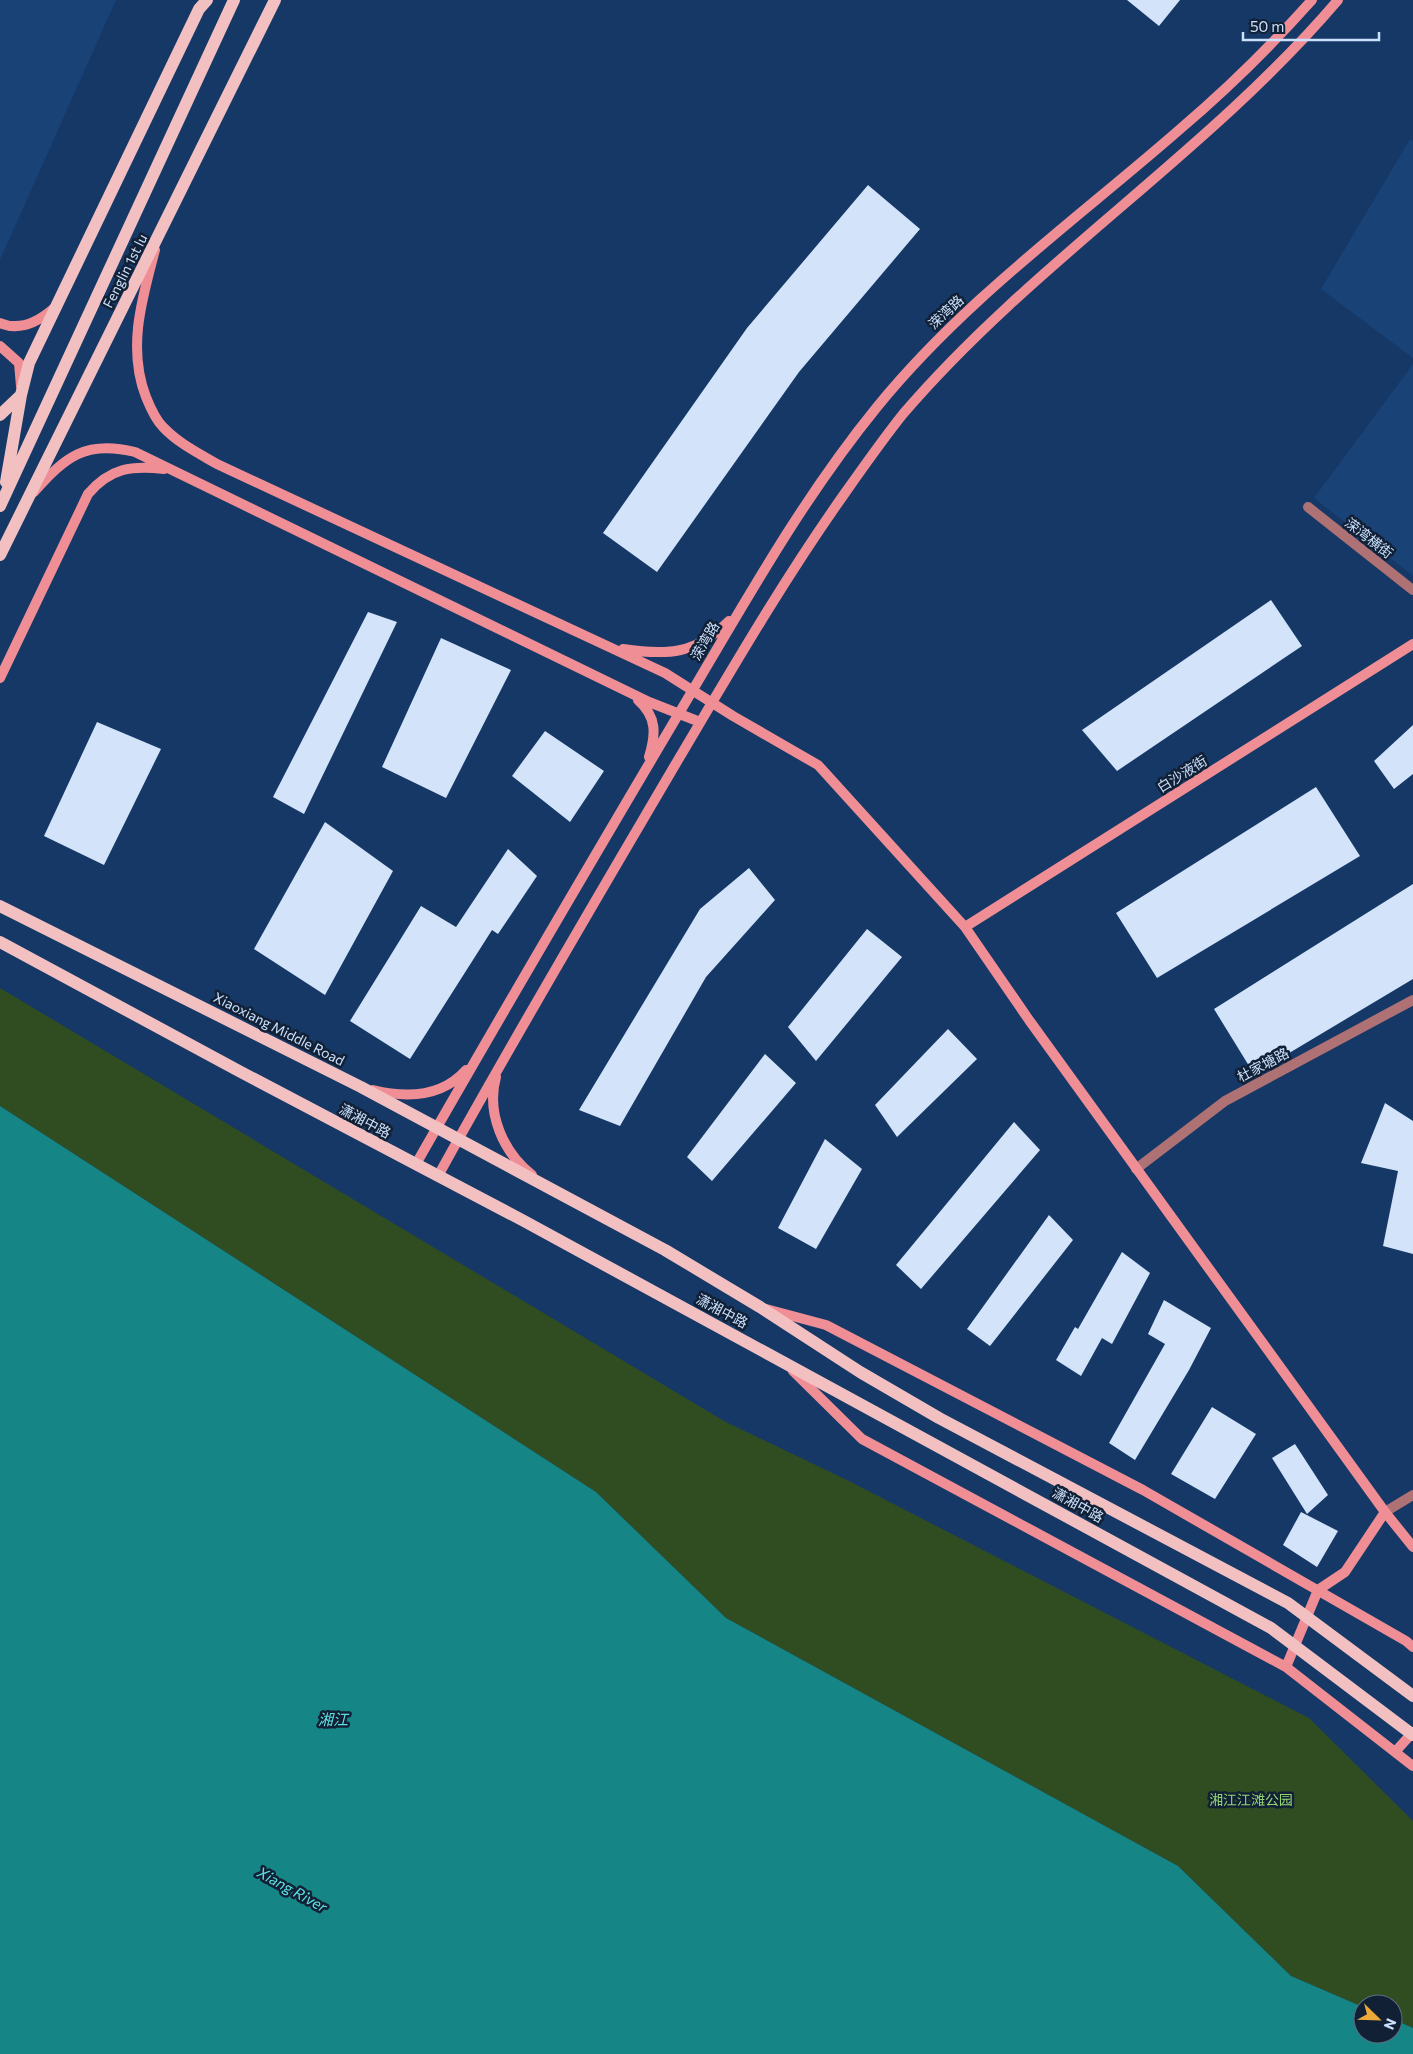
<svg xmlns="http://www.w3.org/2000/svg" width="1413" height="2054" viewBox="0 0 1413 2054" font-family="Commissioner,'Noto Sans SC',sans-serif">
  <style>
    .built { fill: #194277 }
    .green { fill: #304d22 }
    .water { fill: #168586 }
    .building { fill: #d2e3fa }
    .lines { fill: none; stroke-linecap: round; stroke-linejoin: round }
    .street { stroke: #ae7174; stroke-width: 10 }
    .secondary { stroke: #f08e95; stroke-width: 10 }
    .primary { stroke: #f3c0c2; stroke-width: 12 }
    .labels { text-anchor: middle; stroke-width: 5; stroke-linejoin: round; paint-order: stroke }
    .street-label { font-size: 14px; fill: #cbe0fc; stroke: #112035 }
    .park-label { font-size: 14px; fill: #93d372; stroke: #112035 }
    .water-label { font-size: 15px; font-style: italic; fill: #5de2e3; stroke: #112035 }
  </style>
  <rect width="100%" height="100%" fill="#153866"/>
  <!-- built -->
  <path class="built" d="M0,0H116L0,260Z
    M1410,139L1413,141V358L1321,289Z
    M1413,364V576L1314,498Z"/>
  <!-- green -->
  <path class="green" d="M0,988L724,1421L849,1481L1309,1718L1413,1821V2028L1393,2019V2004H1363V2007L1291,1976L1178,1866L726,1618L596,1492L0,1106Z"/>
  <!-- water -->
  <path class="water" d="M0,1106L596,1492L726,1618L1178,1866L1291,1976L1363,2007V2034H1393V2019L1413,2028V2054H0Z"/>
  <!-- building -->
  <path class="building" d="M1127,0H1180L1159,26Z
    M868,185L920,229L799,372L657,572L603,533L747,328Z
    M1271,600L1302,646L1117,771L1082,730Z
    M368,612L397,622L304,814L273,797Z
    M441,638L511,670L446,798L382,767Z
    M97,722L161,749L104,865L44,836Z
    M1413,725V774L1394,789L1374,761Z
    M545,731L604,771L570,822L512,776Z
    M1316,787L1360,856L1157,978L1116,913Z
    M325,822L393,871L325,995L254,949Z
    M508,849L537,876L498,934L492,930L410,1059L350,1021L421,906L456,927Z
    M749,868L775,900L706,977L620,1126L579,1110L700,909Z
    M1413,884V979L1254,1074L1214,1009Z
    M867,929L902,957L816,1061L788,1027Z
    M948,1029L977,1059L897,1137L875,1105Z
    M765,1054L796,1083L712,1181L687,1157Z
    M1385,1103L1413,1121V1254L1383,1246L1398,1171L1361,1163Z
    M1014,1122L1040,1150L921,1289L896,1265Z
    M825,1139L862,1169L816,1249L778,1228Z
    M1049,1215L1073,1240L990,1346L967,1329Z
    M1122,1252L1150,1273L1112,1344L1102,1338L1081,1376L1056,1360L1075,1327L1078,1329Z
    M1164,1300L1211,1328L1189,1370L1135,1460L1109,1443L1165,1344L1148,1334Z
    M1212,1407L1256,1434L1215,1499L1171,1474Z
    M1295,1444L1328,1495L1307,1514L1272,1458Z
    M1301,1512L1338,1531L1317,1567L1283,1545Z"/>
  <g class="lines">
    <!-- street -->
    <path class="street" d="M1308,507L1413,590
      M1136,1169L1225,1101L1413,1000
      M1385,1512L1413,1495"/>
    <!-- secondary -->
    <path class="secondary" d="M155,250C142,299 127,348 146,397C150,407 155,419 163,427C178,443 198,453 217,464L665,673L733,716L818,765L965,927L1029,1020L1385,1512L1413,1547
      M0,323C19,331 38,322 53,309
      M0,346L19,363L21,386
      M34,492C66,456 86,440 135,452L649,702L700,722
      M623,649C668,656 696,654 729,621
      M0,678L88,494C110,468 132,465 164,469
      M638,700C657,717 656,734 649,757
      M965,927L1413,644
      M496,1077C486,1113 503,1152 532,1175
      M373,1090C406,1098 442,1097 466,1070
      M416,1164C501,1015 588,867 675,720C739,613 798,504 877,407C964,300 1076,220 1179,130C1226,90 1271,46 1312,0
      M438,1176C515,1036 597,898 678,760C732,669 784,579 845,493C864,466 883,439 903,414C1034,261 1208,153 1338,0
      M766,1309L826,1325L1143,1490L1406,1641L1413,1647
      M793,1371L862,1439L1286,1667L1413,1766
      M1286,1667L1318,1590L1345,1572L1385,1512
      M1395,1752L1413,1732"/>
    <!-- primary -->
    <path class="primary" d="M0,415L21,395
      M6,482L21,395L29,363L199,9L207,0
      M0,506L234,0
      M0,555L275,0
      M0,906L361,1087L665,1250L760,1307L860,1372L939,1418L1288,1603L1413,1696
      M0,942L239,1071L524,1221L1271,1628L1413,1735"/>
  </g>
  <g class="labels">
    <!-- street labels -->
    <g class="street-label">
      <text transform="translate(125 271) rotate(-63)" y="5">Fenglin 1st lu</text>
      <text transform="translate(946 312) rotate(-43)" y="5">溁湾路</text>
      <text transform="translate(1369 538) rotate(38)" y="5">溁湾横街</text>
      <text transform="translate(705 641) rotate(-60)" y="5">溁湾路</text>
      <text transform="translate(1182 774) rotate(-32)" y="5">白沙液街</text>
      <text transform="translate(279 1029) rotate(27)" y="5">Xiaoxiang Middle Road</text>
      <text transform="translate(1263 1065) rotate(-28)" y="5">杜家塘路</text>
      <text transform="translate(365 1121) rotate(28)" y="5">潇湘中路</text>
      <text transform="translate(722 1311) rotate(28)" y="5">潇湘中路</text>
      <text transform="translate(1078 1505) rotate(29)" y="5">潇湘中路</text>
    </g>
    <!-- park labels -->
    <g class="park-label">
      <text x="1251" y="1805">湘江江滩公园</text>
    </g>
    <!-- water labels -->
    <g class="water-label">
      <text x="333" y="1725">湘江</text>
      <text transform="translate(292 1890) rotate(29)" y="5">Xiang River</text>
    </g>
  </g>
  <!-- north arrow -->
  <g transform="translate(1378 2019) rotate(113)"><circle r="24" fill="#112035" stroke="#5b6d85"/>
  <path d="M0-4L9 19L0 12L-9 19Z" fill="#eca93a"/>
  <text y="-8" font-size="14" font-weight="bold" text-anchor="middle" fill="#cbe0fc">N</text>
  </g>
  <!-- scale -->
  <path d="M1243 32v8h136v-8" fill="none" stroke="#cbe0fc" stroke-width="2.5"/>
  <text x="1250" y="32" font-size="15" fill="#cbe0fc" stroke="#112035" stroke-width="4" paint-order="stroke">50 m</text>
</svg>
